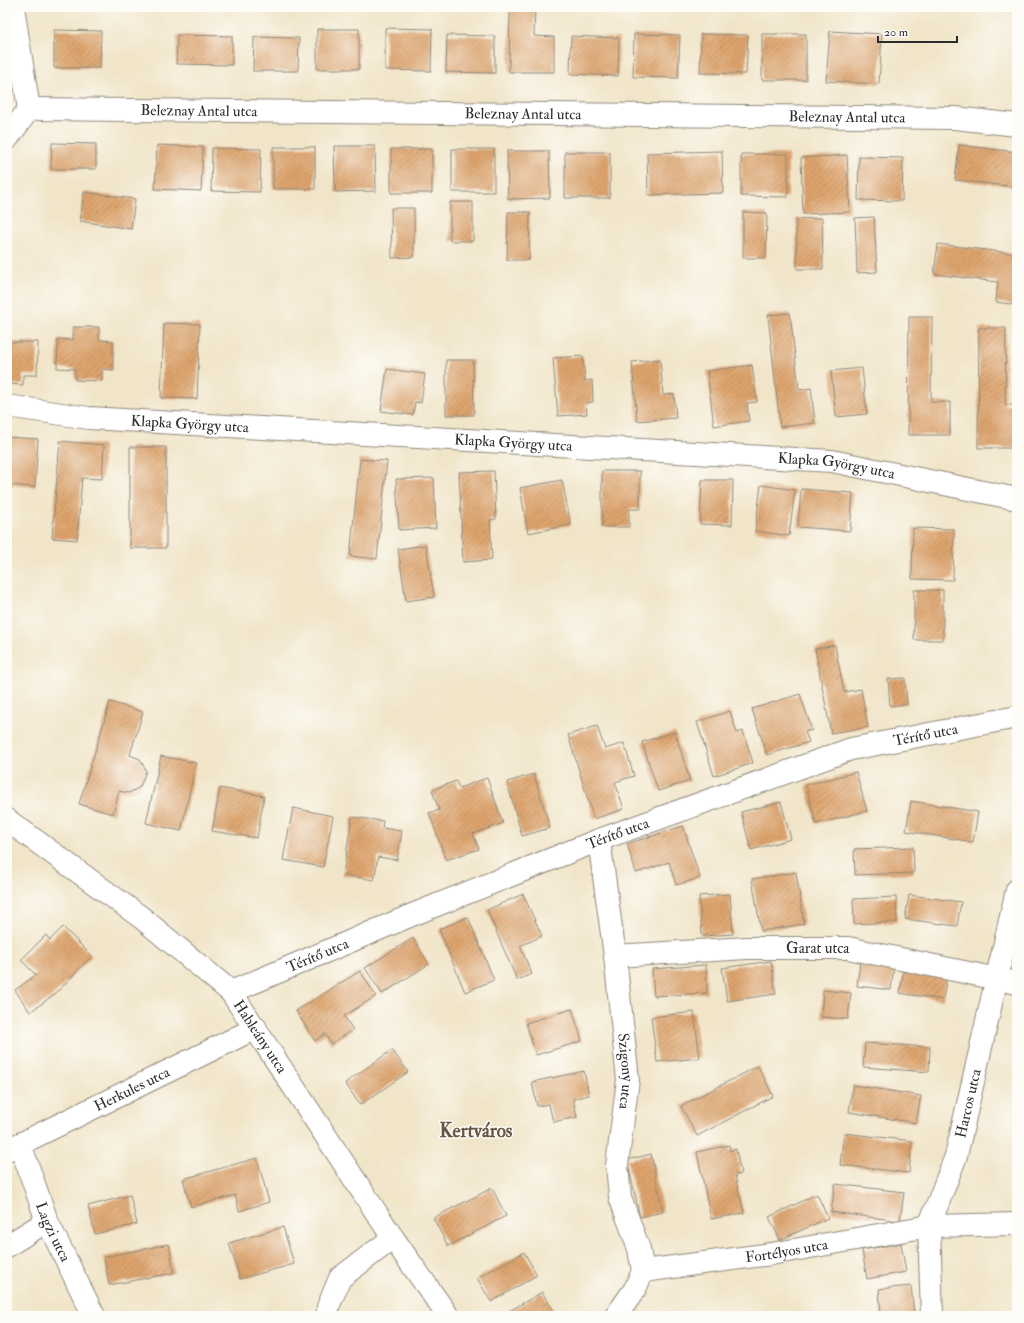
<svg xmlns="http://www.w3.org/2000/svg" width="1024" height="1323" viewBox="0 0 1024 1323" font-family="'IM FELL Double Pica',serif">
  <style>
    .building { fill: url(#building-hatch) }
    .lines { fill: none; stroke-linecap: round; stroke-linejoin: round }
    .minor-casing { stroke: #8e887a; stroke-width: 24 }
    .minor { stroke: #fff; stroke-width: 22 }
    .labels { text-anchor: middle; stroke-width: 3; stroke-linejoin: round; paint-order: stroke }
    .street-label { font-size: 15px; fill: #2b2b2b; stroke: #fdfcf7 }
    .district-label { font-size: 19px; font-weight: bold; fill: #6a5542; stroke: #fdfcf7 }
  </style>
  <defs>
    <pattern id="building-hatch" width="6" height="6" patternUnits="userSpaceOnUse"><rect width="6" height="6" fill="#dea46d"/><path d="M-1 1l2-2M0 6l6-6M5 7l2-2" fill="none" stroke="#b4865a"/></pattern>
  </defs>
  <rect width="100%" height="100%" fill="#fdfcf7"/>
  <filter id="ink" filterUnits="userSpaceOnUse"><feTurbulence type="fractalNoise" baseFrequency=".025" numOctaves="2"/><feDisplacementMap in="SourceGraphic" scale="8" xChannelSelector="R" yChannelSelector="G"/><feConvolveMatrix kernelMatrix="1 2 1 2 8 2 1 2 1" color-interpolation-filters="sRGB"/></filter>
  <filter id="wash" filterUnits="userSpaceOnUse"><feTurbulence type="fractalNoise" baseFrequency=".012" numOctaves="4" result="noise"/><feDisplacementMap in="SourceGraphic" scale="16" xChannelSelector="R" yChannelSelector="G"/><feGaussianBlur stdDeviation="0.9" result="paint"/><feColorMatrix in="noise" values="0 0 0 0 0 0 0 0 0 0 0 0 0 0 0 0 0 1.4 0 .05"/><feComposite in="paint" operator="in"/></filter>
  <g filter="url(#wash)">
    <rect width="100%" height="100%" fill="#f1e5c9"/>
    <g id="blocks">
      <!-- building -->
      <path class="building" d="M510,7H535L534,36L554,37V72H509Z
        M385,28L432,29L431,71L385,70Z
        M317,29H359V69H317Z
        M54,30L101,31L100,68H54Z
        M830,31L882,34L879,84L826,81Z
        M634,34L680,35L678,78L633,77Z
        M701,34L748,35L746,74L700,73Z
        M762,34H806V80H762Z
        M177,35L232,36V65L176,64Z
        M447,35L495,36V73L446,72Z
        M571,36L619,38L618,76L570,74Z
        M254,37L299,38L298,71H253Z
        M52,143L96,144V169H51Z
        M157,145L203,147L201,191L155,189Z
        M959,145L1017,152V187L955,180Z
        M334,146H375L376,191L335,192Z
        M273,147H315V189H273Z
        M212,148L261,149L260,192L211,191Z
        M391,149H432V193H391Z
        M452,149H494V192H452Z
        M507,151H549L550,198L508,199Z
        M722,151L723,193L648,195L647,153Z
        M565,152H610V198H565Z
        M741,154H788V197L741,196Z
        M847,155L850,212L803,214L801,158Z
        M859,157L903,158L902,201L858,200Z
        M84,192L135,199L131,229L80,221Z
        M450,202H473V241H450Z
        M391,208H414V257L392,258Z
        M508,212H530L529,260H507Z
        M743,212L767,213L766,258H743Z
        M874,217L877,272L857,273L855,218Z
        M822,218L823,269H797L796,219Z
        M938,244L1017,254V305L996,302L998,282L934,274Z
        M790,313L799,390L811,388L815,423L780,427L768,315Z
        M909,317H932L931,402H950V435H908Z
        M164,323L200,324L197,399L161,398Z
        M73,327H99V340L113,341V370L102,369V381L75,380V369L57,368L58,339L73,340Z
        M979,328H1006L1005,405H1017V448H978Z
        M7,342H38L37,375H23V385L7,384Z
        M583,356L585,381L592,380L593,402L586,403L587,414L558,416L553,358Z
        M660,359L663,395L674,394L676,418L637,421L632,362Z
        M446,360H473L474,415H446Z
        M752,365L757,402L747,403L749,421L714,426L707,371Z
        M862,368L867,414L836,417L831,371Z
        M387,369L425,374L421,403L415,402L413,415L381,411Z
        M7,437L38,439L35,487L7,485Z
        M60,441L104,445L102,479L82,478L77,540L52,538Z
        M130,447H166V548H130Z
        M360,459L387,461L377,559L350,556Z
        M494,471L496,519L490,520L492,560L463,562L459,472Z
        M602,471H640V509H629V527H602Z
        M434,478L436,528L399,530L396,479Z
        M562,480L571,525L528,533L520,488Z
        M702,480H733L732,525L700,524Z
        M761,485L795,490L789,536L755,531Z
        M801,489L853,493L850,531L798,527Z
        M913,528L954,529L953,580L912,579Z
        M426,545L434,597L406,601L398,549Z
        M914,590H943V640H914Z
        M835,645L844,692L861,689L868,727L831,733L815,649Z
        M905,678L907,704L890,706L888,679Z
        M800,694L812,730L805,732L809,742L767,755L752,709Z
        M110,702L143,712L130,755L140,759L146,771L140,787L129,793L119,791L113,814L79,804Z
        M730,711L737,733L743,731L753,763L714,776L697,722Z
        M597,726L605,749L624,743L634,776L615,782L624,809L594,819L568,735Z
        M675,732L690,781L658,791L642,742Z
        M161,756L196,763L181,831L146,823Z
        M856,772L867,811L816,824L806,785Z
        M534,774L550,828L522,836L507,782Z
        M487,778L503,823L473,834L479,849L446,860L429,813L439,810L432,790L456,781L459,788Z
        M220,788L264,796L257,838L212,831Z
        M911,801L978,812L973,842L906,831Z
        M781,802L791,839L751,850L741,812Z
        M293,808L333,816L323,867L283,860Z
        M352,817L383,821L382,828L402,831L397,860L378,857L374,880L343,875Z
        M683,826L700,878L676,885L669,862L636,873L627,844Z
        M913,847L914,873L855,875L854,849Z
        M796,872L804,924L761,931L752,879Z
        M523,894L542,936L520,946L532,974L517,980L487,910Z
        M730,894L733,934L702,936L699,896Z
        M909,895L961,902L957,926L905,919Z
        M896,897L897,922L854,924L853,899Z
        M468,917L494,980L465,992L439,929Z
        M63,927L92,956L55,994L30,1012L15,990L36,975L21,960L46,935L50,940Z
        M413,938L429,964L382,994L365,968Z
        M771,961L776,994L727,1001L722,968Z
        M860,962L894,966L891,990L857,986Z
        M706,965L707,993L654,996L652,969Z
        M904,967L947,975L943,1000L900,993Z
        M360,971L376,996L344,1016L353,1030L331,1044L325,1034L315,1041L296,1011Z
        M823,990L851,993L848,1019L821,1017Z
        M572,1009L582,1041L536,1055L526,1023Z
        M694,1012L700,1058L657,1062L651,1017Z
        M865,1043L930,1047L929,1072L863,1067Z
        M392,1050L408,1072L360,1105L345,1083Z
        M758,1066L773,1096L697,1136L681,1106Z
        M584,1071L589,1095L573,1099L577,1117L553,1122L549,1104L537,1106L532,1082Z
        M853,1085L921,1096L916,1123L849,1112Z
        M844,1133L912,1141L909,1173L840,1165Z
        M729,1145L730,1151L736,1149L741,1174L735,1175L744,1213L711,1219L697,1152Z
        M651,1154L663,1212L640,1217L627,1160Z
        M257,1158L269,1202L239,1211L235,1195L191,1207L183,1179Z
        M835,1184L904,1192L900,1221L831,1212Z
        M492,1188L506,1216L448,1246L433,1218Z
        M817,1194L828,1218L780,1240L769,1217Z
        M130,1195L137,1224L95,1234L88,1206Z
        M283,1227L294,1264L240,1279L229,1243Z
        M901,1243L906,1272L867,1279L862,1250Z
        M169,1244L174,1273L109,1285L104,1257Z
        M524,1252L537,1275L491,1302L477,1278Z
        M911,1286L914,1314L881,1316L879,1289Z
        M542,1292L557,1316H501Z
        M301,1312L302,1316H284V1315Z"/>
    </g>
  </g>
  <g filter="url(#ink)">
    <use href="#blocks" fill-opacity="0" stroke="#8e887a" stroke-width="1"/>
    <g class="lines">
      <defs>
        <g id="minor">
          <path id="s1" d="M29,109L955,118L1017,125"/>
          <path d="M7,139L29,109L13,7"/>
          <path id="s2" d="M7,406L89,418L832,461L1017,499"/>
          <path id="s3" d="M7,820L142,918L231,992L393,1238L448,1316"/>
          <path id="s4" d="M599,840L615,956L628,1080L617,1165L620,1197L639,1249L643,1271L635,1289L616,1316"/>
          <path id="s5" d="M615,956L747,948H848L1017,983"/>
          <path id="s6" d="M231,992L412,915L599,840L851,749L1017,717"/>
          <path id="s7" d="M20,1144L47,1221L94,1316"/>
          <path id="s8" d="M7,1150L20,1144L256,1028"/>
          <path d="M7,1246L47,1221"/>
          <path id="s9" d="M643,1271L771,1254L929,1226L1017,1224"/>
          <path d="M328,1316V1307L340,1278L393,1238"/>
          <path id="s10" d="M932,1316L929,1226L956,1156L1017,890"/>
        </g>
      </defs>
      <!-- minor casing -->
      <use href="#minor" class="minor-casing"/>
      <!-- minor -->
      <use href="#minor" class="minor"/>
    </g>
  </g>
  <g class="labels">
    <!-- street labels -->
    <g class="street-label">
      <text dy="5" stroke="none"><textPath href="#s1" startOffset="170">Beleznay Antal utca</textPath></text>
      <text dy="5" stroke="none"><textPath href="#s1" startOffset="494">Beleznay Antal utca</textPath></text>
      <text dy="5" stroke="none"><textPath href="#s1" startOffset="818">Beleznay Antal utca</textPath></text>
      <text dy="5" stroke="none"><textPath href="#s2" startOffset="184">Klapka György utca</textPath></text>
      <text dy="5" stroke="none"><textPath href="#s2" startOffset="508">Klapka György utca</textPath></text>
      <text dy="5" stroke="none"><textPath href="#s2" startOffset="832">Klapka György utca</textPath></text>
      <text dy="5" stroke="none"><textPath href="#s6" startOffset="742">Térítő utca</textPath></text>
      <text dy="5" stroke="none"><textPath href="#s6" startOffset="418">Térítő utca</textPath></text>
      <text dy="5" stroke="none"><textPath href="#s5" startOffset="203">Garat utca</textPath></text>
      <text dy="5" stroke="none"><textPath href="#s6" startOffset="94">Térítő utca</textPath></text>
      <text dy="5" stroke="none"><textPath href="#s3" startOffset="336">Hableány utca</textPath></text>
      <text dy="5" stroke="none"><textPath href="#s4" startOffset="233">Szigony utca</textPath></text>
      <text dy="5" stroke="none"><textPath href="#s8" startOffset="139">Herkules utca</textPath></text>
      <text dy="5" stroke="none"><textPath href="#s10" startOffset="219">Harcos utca</textPath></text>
      <text dy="5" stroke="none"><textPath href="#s7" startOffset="94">Lagzi utca</textPath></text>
      <text dy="5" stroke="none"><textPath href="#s9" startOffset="145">Fortélyos utca</textPath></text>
    </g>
    <!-- district labels -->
    <g class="district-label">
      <text x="476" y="1137">Kertváros</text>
    </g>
  </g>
  <!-- margin -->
  <rect width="1024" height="1323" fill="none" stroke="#fdfcf7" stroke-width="24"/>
  <!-- scale -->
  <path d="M878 36v6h79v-6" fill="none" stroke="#2b2b2b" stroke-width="2"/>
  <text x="884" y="36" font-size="12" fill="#2b2b2b" stroke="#fdfcf7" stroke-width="3" paint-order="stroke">20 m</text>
</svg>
